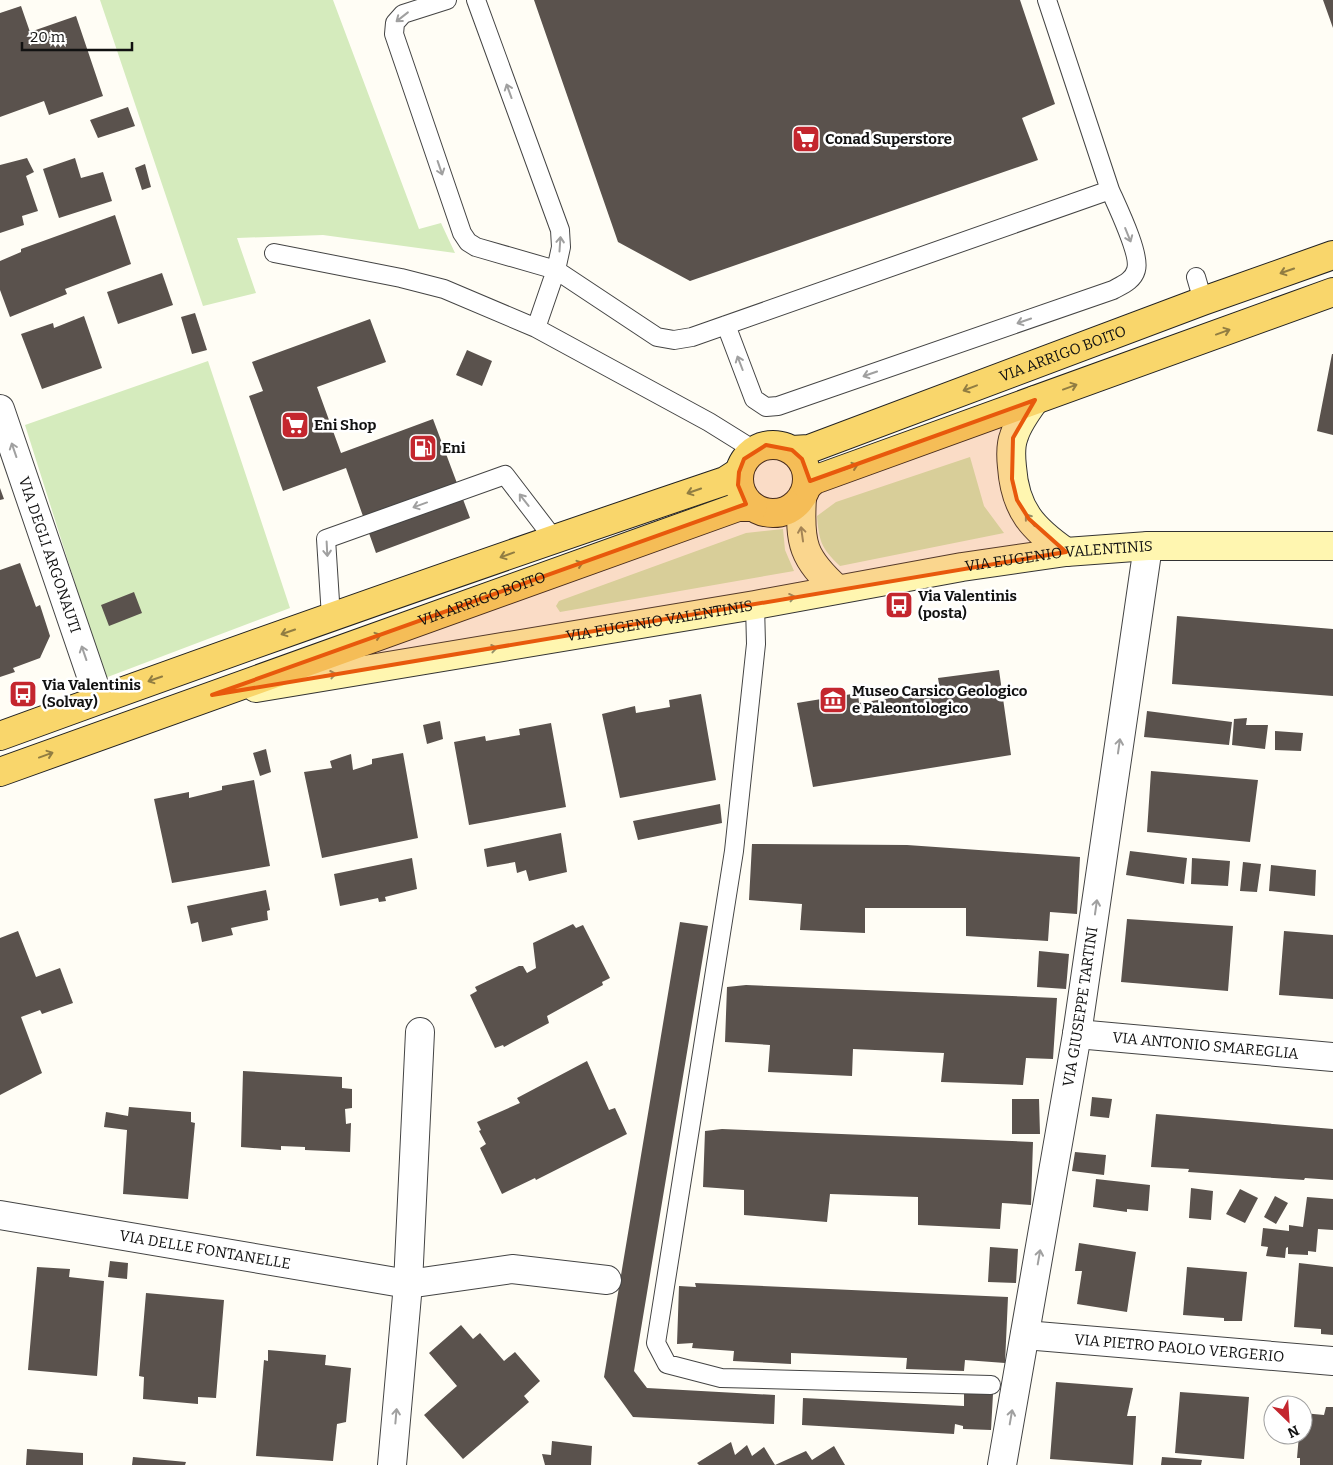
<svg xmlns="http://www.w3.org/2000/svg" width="1333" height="1465" viewBox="0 0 1333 1465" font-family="Bitter,serif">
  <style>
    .green { fill: #d5ebbd }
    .building { fill: #5a524d }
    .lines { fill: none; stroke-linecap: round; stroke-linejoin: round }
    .service-casing { stroke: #444; stroke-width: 20 }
    .minor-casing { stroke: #444; stroke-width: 30 }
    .secondary-casing { stroke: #333; stroke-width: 30 }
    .primary-casing { stroke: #222; stroke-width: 30 }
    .service { stroke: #fff; stroke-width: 18 }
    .minor { stroke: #fff; stroke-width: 28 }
    .secondary { stroke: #fff6b0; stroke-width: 28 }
    .primary { stroke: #f9d66b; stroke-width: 28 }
    .oneway { stroke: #a0a0a0 }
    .oneway2 { stroke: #917d42 }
    .oneway3 { stroke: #948f68 }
    .marked { fill: #e8590c; fill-opacity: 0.2; stroke: #e8590c; stroke-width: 4; stroke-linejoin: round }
    .labels { text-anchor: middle; stroke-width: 5; stroke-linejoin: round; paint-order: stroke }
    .poi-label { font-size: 15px; font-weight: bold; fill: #111; stroke: #fff; text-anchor: start }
    .street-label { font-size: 15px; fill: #111; stroke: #fff }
  </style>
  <rect width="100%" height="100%" fill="#fffdf5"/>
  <!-- green -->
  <path class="green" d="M100,0H333L419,229L441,223L455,253L323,235L237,238L256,293L203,306Z
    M208,361L290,608L105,678L25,425Z
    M970,457L984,506L1004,533L840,566C821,548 819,541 817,516L836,502Z
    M783,529L785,550L794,571L560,612L556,606L559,601L746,533Z"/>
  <!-- building -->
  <path class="building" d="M534,0H1020L1055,104L1022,118L1038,160L690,281L618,242Z
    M1323,0H1333V28Z
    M21,6L30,32L76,16L103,96L49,115L44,101L0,117V13Z
    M128,107L135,126L98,138L90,120Z
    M27,158L34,172L26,176L38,211L22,216L24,225L0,233V165Z
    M75,158L81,178L103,172L112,201L59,218L43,169Z
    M145,164L151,187L142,190L135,168Z
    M115,215L131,264L65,289L67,294L10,317L0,290V261L21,252V249Z
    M162,273L173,305L118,324L107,292Z
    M195,313L207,350L192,354L181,317Z
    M84,316L102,368L42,389L21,334L53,323L54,328Z
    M370,319L386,362L317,387L341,453L433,419L470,518L376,553L346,468L283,491L249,396L263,391L252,362Z
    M467,350L492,361L482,386L456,375Z
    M1332,354H1333V435L1317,431Z
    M0,488L4,499L0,500Z
    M20,563L36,607L40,605L50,636L40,658L13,668L15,672L0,677V570Z
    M134,592L142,613L109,626L101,605Z
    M1177,616L1333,629V696L1172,684Z
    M999,670L1011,755L813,787L797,703L858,693L859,703L940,690L938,678Z
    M701,694L716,780L620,798L602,714L635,706L636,713L670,707L669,700Z
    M1147,711L1232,722L1229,745L1144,737Z
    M1247,718L1246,725H1268L1265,749L1232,745L1234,719Z
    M440,721L443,739L427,744L423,725Z
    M551,723L566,807L469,825L454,742L485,736L486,741L520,735L519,729Z
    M1275,731L1303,733L1301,751L1275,750Z
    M266,749L271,772L260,776L253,753Z
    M403,753L418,838L322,858L304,772L332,768L330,761L351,754L353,770L372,764V759Z
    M1151,771L1258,780L1250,842L1147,832Z
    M254,780L270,866L172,883L154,799L189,792V798L222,790V786Z
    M720,804L722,823L638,840L633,821Z
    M561,833L567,872L529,881L526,870L517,873L515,862L487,867L484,849Z
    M752,844L907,845L1080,857L1077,914L1050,912L1048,941L966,936V908H865V933L800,930L802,904L749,900Z
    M1130,851L1187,858L1184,884L1126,875Z
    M412,858L417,889L385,897L386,901L379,902L378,898L340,906L334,874Z
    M1192,858L1230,861L1228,886L1191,884Z
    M1243,862L1261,864L1257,892L1240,891Z
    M1271,865L1316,870L1315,896L1269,891Z
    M266,890L270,910L267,911L268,920L231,928L233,935L202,942L198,922L191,924L187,906Z
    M1127,919L1233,926L1228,991L1121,982Z
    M680,922L708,926L634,1371L647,1388L775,1395L774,1424L633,1417L604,1377Z
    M573,924L576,928L583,925L610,978L602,982L603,985L547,1016L549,1023L504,1047L503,1045L495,1048L470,995L477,991L475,987L519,966H523L527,973L536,968L533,943Z
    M18,931L36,977L60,968L73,1003L42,1014L40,1010L21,1017L42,1073L0,1095V938Z
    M1284,931L1333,935V999L1279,995Z
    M1039,951L1069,954L1066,989L1037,987Z
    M746,985L1057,998L1053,1059L1026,1058L1023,1085L941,1082L944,1053L919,1052L853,1049L852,1076L768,1072L770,1045L725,1042L727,987Z
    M587,1061L609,1110L615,1108L627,1134L536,1180L535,1178L502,1194L480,1148L486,1144L479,1131L481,1130L477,1122L520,1103L517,1098Z
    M243,1071L342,1077V1088L352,1089V1108L345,1109L346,1124L351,1123L350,1152L305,1150V1147L281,1146V1150L241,1147Z
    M1092,1097L1112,1099L1109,1118L1090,1116Z
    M1012,1099H1039L1040,1134H1012Z
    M129,1107L191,1112V1122L195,1123L188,1199L123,1194L127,1130L104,1127L106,1112L128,1116Z
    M1156,1114L1333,1129V1180L1305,1178L1304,1180L1188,1172L1189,1169L1151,1167Z
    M722,1129L1033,1142L1031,1205L1002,1203L1000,1229L918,1225V1197L830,1194L827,1222L744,1215V1190L703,1187L705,1131Z
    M1075,1152L1106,1155L1104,1175L1072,1171Z
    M1096,1179L1150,1185L1148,1211L1127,1209V1212L1093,1207Z
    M1191,1188L1213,1191L1211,1220L1189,1218Z
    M1240,1189L1258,1198L1245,1223L1226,1214Z
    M1275,1196L1288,1203L1276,1224L1264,1217Z
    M1307,1197L1333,1199V1230L1318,1229L1316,1252L1308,1251V1255L1288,1254V1247L1286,1248L1285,1258L1266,1256L1268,1247L1261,1246L1263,1228L1289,1231V1225L1303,1227Z
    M1079,1243L1136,1252L1127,1312L1077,1304L1082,1271H1075Z
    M990,1247L1018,1249L1016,1283L988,1282Z
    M110,1261L128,1263L127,1279L108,1277Z
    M1299,1263L1333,1267V1335L1321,1334V1329L1294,1327Z
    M37,1267L70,1269L69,1277L104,1281L97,1376L28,1370Z
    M1187,1267L1247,1272L1242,1321H1224V1318L1183,1315Z
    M695,1283L1008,1297L1005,1363L965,1360L964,1371L906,1369L907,1358L791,1353V1364L733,1361L734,1351L692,1348L693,1343L677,1344L679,1286L696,1287Z
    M146,1293L224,1300L216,1398L198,1397V1404L143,1399L144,1377L139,1376Z
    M461,1325L473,1339L480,1333L504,1361L515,1352L540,1381L524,1396L529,1402L463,1459L424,1415L457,1386L429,1353Z
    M268,1350L326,1355L325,1365L351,1368L346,1422L337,1424L333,1461L256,1456L264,1360L268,1361Z
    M1056,1382L1133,1388L1127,1416H1136L1133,1465L1050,1459Z
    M964,1392L993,1394L991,1430L963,1429V1426L955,1424L954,1434L802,1425L803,1398L964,1406Z
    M1180,1392L1249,1397L1244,1459L1175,1453Z
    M1326,1407H1333V1465H1300V1458H1297L1299,1435H1303V1413L1324,1415Z
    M552,1441L592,1446L591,1465H545L542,1454L551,1455Z
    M731,1442L735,1455L747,1445L752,1456L764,1447L775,1465H699L697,1463Z
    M834,1446L845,1465H775L806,1451L812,1460Z
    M27,1449L83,1453V1465H26Z
    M133,1457L186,1462L185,1465H132Z
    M1162,1457L1202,1460L1201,1465H1161Z"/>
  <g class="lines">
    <defs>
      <path id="service" d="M447,0L403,14L395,23L394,34L462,233L468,242L476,247L556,270L561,247L560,230L476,0
        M274,253L401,278L444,289L536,328L709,422L754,450
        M1196,277L1203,301
        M726,325L754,399L766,407L778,406L1113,290C1122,285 1133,281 1136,270C1141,255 1117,206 1110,190
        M536,328L556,270L657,337L674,340L692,337L1110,190L1047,0
        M755,605L756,644L734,851L656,1343L667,1364L721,1378L991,1385
        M331,617L326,539L505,475L554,539"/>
      <g id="minor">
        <path id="s1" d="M0,409L99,699"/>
        <path id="s2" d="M1077,1034L1333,1057"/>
        <path id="s3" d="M0,1215L408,1284L512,1269L607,1280"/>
        <path id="s4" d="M1025,1335L1333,1361"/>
        <path d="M392,1465L408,1284L420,1032"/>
        <path id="s5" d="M1002,1465L1077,1034L1148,546"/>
      </g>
      <g id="secondary">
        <path d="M1035,400C1027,411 1018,423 1014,436C1010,446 1011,458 1012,467C1015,510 1033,529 1066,552"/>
        <path d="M802,498C799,544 803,558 837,589"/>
        <path id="s6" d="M256,688L755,605L962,567L1066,552L1148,546H1333"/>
      </g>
      <g id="primary">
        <circle cx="773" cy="479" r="34"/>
        <path id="s7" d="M792,450L809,449L1203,301L1333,255"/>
        <path d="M807,486L814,480L1333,292"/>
        <path d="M0,736C241,648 482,563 725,481L739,472"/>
        <path id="s8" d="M0,772L738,507H753"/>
      </g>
    </defs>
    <!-- service casing -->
    <use href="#service" class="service-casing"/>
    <!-- minor casing -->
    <use href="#minor" class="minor-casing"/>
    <!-- secondary casing -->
    <use href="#secondary" class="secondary-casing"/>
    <!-- primary casing -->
    <use href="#primary" class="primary-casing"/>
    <!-- service -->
    <use href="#service" class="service"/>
    <!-- minor -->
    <use href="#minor" class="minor"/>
    <!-- secondary -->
    <use href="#secondary" class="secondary"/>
    <!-- primary -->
    <use href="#primary" class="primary"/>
  </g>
  <!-- one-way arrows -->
  <defs><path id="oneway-shaft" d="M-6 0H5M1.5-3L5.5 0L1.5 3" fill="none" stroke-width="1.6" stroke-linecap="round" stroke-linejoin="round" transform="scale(1.25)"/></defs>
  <g class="oneway">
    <use href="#oneway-shaft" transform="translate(402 17) rotate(142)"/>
    <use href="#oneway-shaft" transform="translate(509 91) rotate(-110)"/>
    <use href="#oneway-shaft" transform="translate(440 168) rotate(71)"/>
    <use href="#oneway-shaft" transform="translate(1128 235) rotate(68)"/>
    <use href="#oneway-shaft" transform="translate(560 244) rotate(-86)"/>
    <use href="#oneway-shaft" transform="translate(1024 321) rotate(161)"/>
    <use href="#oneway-shaft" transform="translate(740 363) rotate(-111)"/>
    <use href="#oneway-shaft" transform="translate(870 374) rotate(161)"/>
    <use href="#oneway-shaft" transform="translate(14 450) rotate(-109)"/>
    <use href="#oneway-shaft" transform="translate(524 500) rotate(-128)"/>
    <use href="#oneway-shaft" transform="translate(420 505) rotate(160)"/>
    <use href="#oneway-shaft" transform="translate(327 549) rotate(87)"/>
    <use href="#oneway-shaft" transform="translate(84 653) rotate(-109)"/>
    <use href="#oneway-shaft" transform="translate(1119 746) rotate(-82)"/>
    <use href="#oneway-shaft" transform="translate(1096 907) rotate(-82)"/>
    <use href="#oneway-shaft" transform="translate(1039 1257) rotate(-80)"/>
    <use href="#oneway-shaft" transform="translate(396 1416) rotate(-85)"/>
    <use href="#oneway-shaft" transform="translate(1011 1417) rotate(-80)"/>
  </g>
  <g class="oneway2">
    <use href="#oneway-shaft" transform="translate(1287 271) rotate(161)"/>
    <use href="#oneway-shaft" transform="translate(1223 332) rotate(-20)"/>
    <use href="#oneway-shaft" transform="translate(1070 387) rotate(-20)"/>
    <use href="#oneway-shaft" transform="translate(970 388) rotate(159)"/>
    <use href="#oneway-shaft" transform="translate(851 467) rotate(-20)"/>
    <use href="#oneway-shaft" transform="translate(694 491) rotate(161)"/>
    <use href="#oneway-shaft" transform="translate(507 555) rotate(160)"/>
    <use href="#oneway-shaft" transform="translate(576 565) rotate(-20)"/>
    <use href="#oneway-shaft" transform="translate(288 632) rotate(161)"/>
    <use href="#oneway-shaft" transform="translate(374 637) rotate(-20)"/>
    <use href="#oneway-shaft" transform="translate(155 679) rotate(161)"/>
    <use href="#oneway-shaft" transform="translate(46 755) rotate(-20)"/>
  </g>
  <g class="oneway3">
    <use href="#oneway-shaft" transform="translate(1030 520) rotate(-127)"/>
    <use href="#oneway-shaft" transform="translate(802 534) rotate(-98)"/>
    <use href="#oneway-shaft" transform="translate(788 598) rotate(-11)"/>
    <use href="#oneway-shaft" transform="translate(490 649) rotate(-9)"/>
    <use href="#oneway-shaft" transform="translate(329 675) rotate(-9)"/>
  </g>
  <!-- marked area -->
  <path class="marked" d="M1035,400L1013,438L1012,479L1017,500L1029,519L1066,552L212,695L746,504L738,485L739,472L744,459L766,445L792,450L802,459L810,481Z"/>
  <!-- icons -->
  <defs>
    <symbol id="supermarket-square" viewBox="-11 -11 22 22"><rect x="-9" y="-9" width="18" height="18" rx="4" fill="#c4262e" stroke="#fff"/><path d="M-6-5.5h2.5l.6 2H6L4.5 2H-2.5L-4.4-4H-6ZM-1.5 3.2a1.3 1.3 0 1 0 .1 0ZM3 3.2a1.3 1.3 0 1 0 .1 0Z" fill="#fff"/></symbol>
    <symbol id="fuel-square" viewBox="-11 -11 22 22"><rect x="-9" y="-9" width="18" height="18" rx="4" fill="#c4262e" stroke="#fff"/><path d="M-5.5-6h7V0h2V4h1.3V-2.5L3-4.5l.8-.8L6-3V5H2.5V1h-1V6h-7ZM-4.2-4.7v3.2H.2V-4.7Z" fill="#fff"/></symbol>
    <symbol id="bus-square" viewBox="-11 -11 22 22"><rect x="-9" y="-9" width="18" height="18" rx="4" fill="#c4262e" stroke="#fff"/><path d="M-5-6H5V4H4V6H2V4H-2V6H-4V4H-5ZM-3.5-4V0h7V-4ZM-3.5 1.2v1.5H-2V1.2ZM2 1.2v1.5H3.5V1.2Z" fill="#fff"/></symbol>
    <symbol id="museum-square" viewBox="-11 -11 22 22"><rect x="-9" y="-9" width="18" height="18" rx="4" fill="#c4262e" stroke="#fff"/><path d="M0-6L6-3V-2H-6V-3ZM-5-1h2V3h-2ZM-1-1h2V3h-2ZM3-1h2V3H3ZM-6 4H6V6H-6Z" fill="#fff"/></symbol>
  </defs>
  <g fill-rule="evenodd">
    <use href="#supermarket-square" x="790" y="123" width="32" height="32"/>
    <use href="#supermarket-square" x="279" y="409" width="32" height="32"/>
    <use href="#fuel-square" x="407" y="432" width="32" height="32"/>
    <use href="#bus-square" x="883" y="589" width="32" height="32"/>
    <use href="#bus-square" x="7" y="678" width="32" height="32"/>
    <use href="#museum-square" x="817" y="684" width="32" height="32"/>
  </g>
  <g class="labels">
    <!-- poi labels -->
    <g class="poi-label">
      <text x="825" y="144">Conad Superstore</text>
      <text x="314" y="430">Eni Shop</text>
      <text x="442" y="453">Eni</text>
      <text x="918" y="601">Via Valentinis<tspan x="918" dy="17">(posta)</tspan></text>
      <text x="42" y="690">Via Valentinis<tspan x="42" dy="17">(Solvay)</tspan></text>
      <text x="852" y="696">Museo Carsico Geologico<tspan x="852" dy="17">e Paleontologico</tspan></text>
    </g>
    <!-- street labels -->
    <g class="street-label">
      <text dy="5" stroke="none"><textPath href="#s7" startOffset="288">VIA ARRIGO BOITO</textPath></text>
      <text dy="5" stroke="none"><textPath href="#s1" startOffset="154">VIA DEGLI ARGONAUTI</textPath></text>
      <text dy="5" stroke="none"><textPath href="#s6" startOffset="814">VIA EUGENIO VALENTINIS</textPath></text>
      <text dy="5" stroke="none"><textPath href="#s8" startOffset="512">VIA ARRIGO BOITO</textPath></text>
      <text dy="5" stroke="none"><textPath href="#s6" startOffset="409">VIA EUGENIO VALENTINIS</textPath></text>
      <text dy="5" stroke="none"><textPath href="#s5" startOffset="465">VIA GIUSEPPE TARTINI</textPath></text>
      <text dy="5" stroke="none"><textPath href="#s2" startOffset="129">VIA ANTONIO SMAREGLIA</textPath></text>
      <text dy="5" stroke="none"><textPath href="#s3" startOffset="208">VIA DELLE FONTANELLE</textPath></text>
      <text dy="5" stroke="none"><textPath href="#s4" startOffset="155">VIA PIETRO PAOLO VERGERIO</textPath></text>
    </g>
  </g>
  <!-- north arrow -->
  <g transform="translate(1288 1420) rotate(155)"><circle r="24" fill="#ffffff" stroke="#a0a0a0"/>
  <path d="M0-4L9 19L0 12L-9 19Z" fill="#c4262e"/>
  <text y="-8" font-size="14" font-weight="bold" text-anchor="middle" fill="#111111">N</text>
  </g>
  <!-- scale -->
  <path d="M22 42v8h110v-8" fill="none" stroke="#111111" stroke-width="2.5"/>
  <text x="30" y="42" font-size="15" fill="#111111" stroke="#ffffff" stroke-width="4" paint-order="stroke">20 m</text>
</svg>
